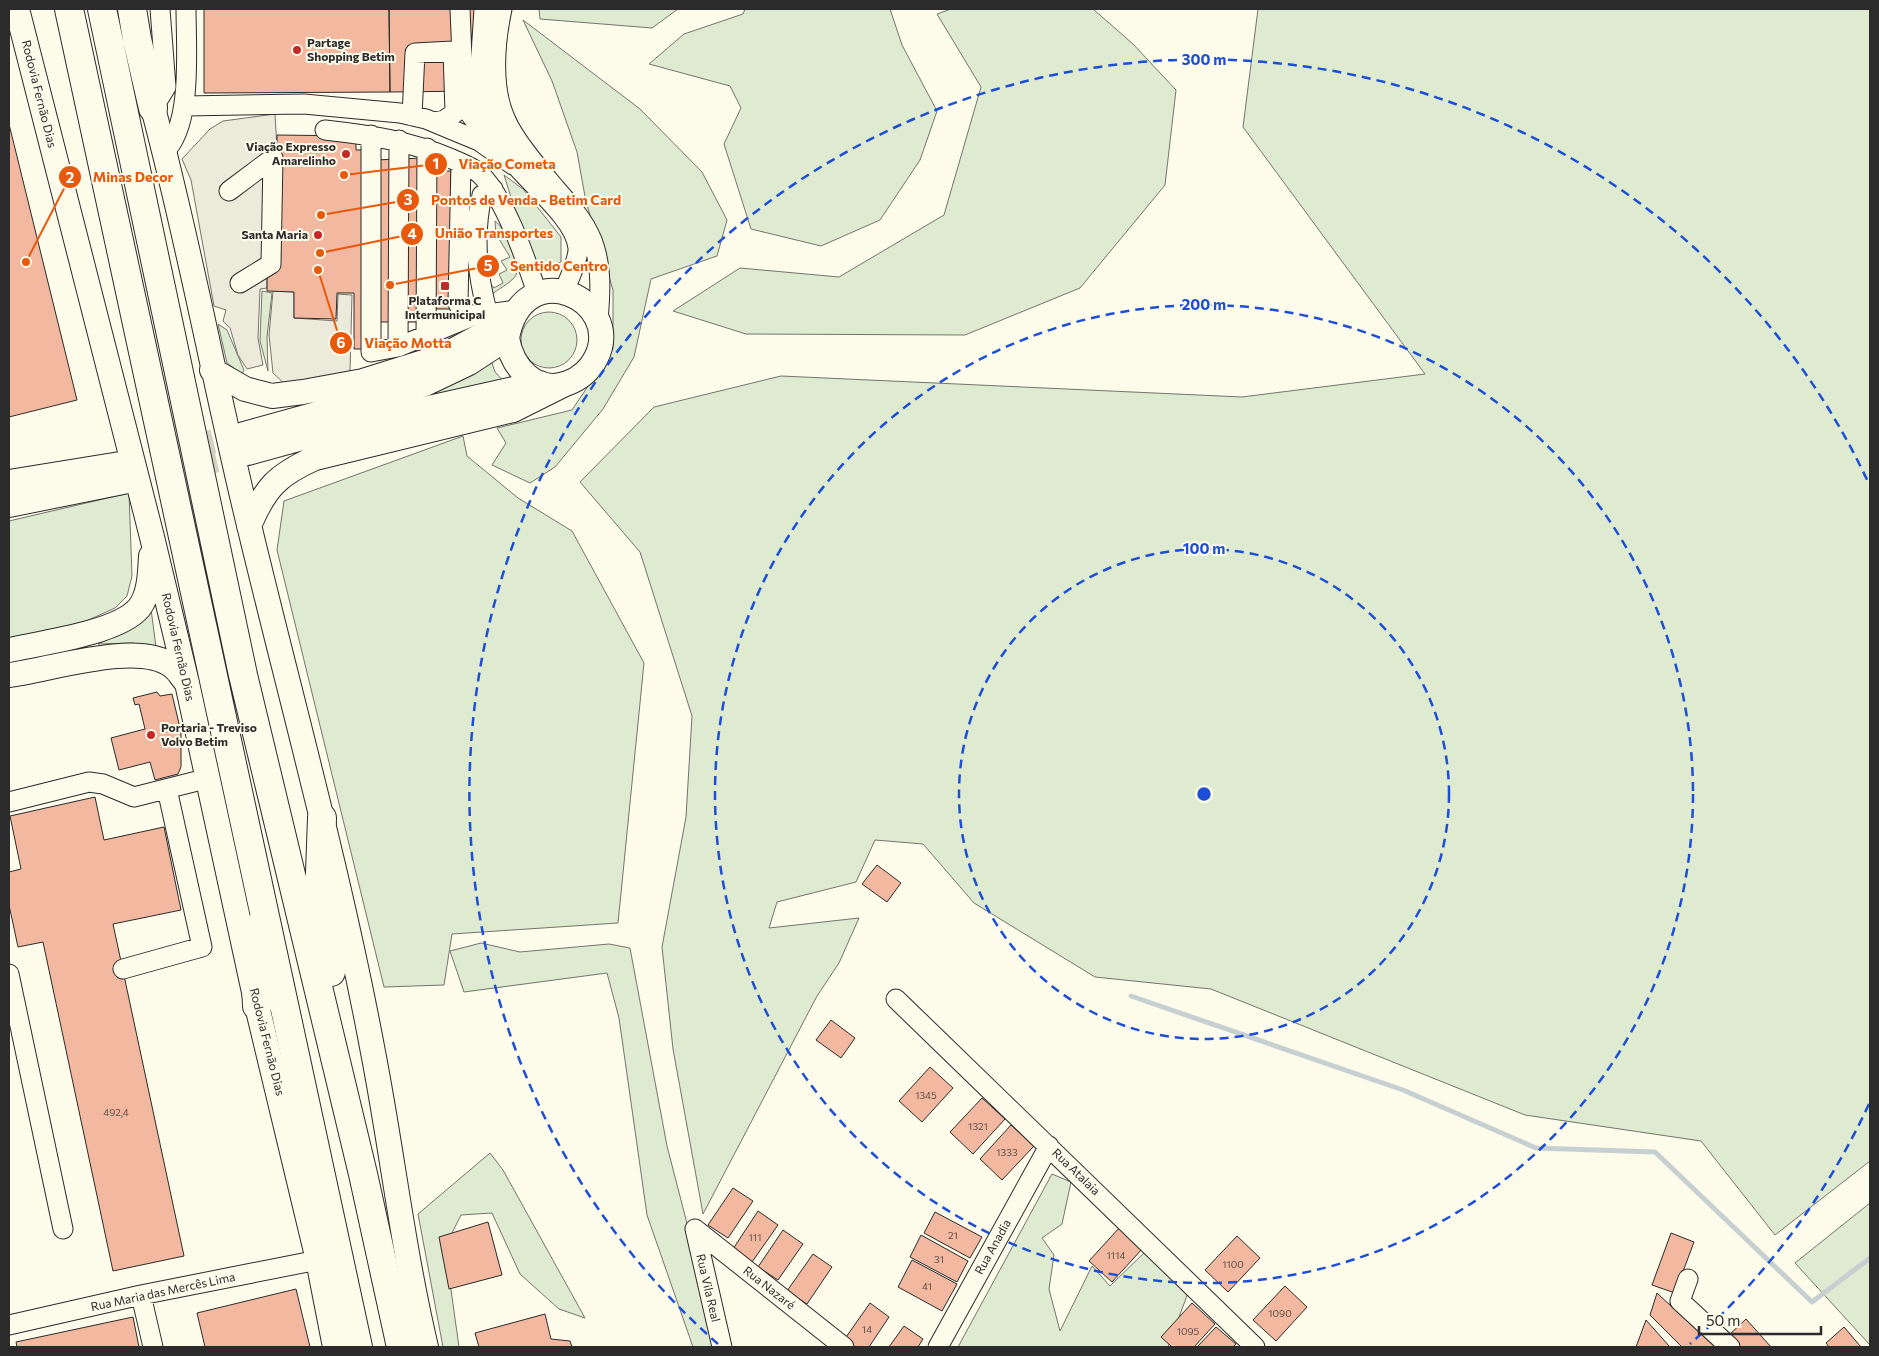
<svg xmlns="http://www.w3.org/2000/svg" width="1879" height="1356" viewBox="0 0 1879 1356" font-family="Commissioner,sans-serif">
  <style>
    .green { fill: #deebd1; stroke: #74746e }
    .parking { fill: #eceadb; stroke: #74746e }
    .lines { fill: none; stroke-linecap: round; stroke-linejoin: round }
    .stream { stroke: #c7d0d0; stroke-width: 5 }
    .building { fill: #f2b8a0; stroke: #2b2b2b }
    .major-tunnel { stroke: #d3d1c4; stroke-width: 24; stroke-dasharray: 24 12; stroke-linecap: butt }
    .minor-casing { stroke: #2b2b2b; stroke-width: 21 }
    .major-casing { stroke: #2b2b2b; stroke-width: 26 }
    .highway-casing { stroke: #2b2b2b; stroke-width: 30 }
    .minor { stroke: #fdfbea; stroke-width: 19 }
    .major { stroke: #fdfbea; stroke-width: 24 }
    .highway { stroke: #fdfbea; stroke-width: 28 }
    .ring { fill: none; stroke: #1d4ed8; stroke-width: 2.5; stroke-dasharray: 9 6 }
    .poi-dot { fill: #c62828; stroke: #fdfbea; stroke-width: 2 }
    .labels { text-anchor: middle; stroke-width: 4; stroke-linejoin: round; paint-order: stroke }
    .number-label { font-size: 10px; fill: #5d4e48 }
    .poi-label { font-size: 12px; font-weight: bold; fill: #2b2b2b; stroke: #fdfbea; text-anchor: start }
    .street-label { font-size: 12px; fill: #2b2b2b; stroke: #fdfbea }
    .centre { fill: #1d4ed8; stroke: #fdfbea; stroke-width: 2.5 }
    .ring-label { font-size: 15px; text-anchor: middle; font-weight: bold; fill: #1d4ed8; stroke: #fdfbea; stroke-width: 4; stroke-linejoin: round; paint-order: stroke }
    .leader { fill: none; stroke: #e8590c; stroke-width: 2 }
    .callout-dot { fill: #e8590c; stroke: #fdfbea; stroke-width: 2 }
    .mark-label { font-size: 15px; text-anchor: middle; font-weight: bold; fill: #fff }
    .callout-label { font-size: 14px; text-anchor: middle; font-weight: bold; fill: #e8590c; stroke: #fdfbea; stroke-width: 4; stroke-linejoin: round; paint-order: stroke }
  </style>
  <rect width="100%" height="100%" fill="#fdfbea"/>
  <!-- green -->
  <path class="green" d="M539,9H678L652,28L540,19Z
    M745,9H890L902,45L937,111L920,160L880,220L821,246L751,229L724,144L741,108L730,86L649,64L684,34L743,14Z
    M951,9H1093L1133,44L1176,90L1165,185L1080,288L965,335L746,334L673,311L740,268L839,277L944,215L981,87L937,14Z
    M1258,9H1870V1161L1775,1235L1701,1141L1525,1115L1211,989L1095,977L974,903L923,844L875,840L856,882L777,902L769,928L859,918L839,963L817,996L703,1214L673,1049L662,947L686,817L692,716L640,552L580,482L654,407L781,376L1242,397L1425,374L1243,127Z
    M523,20L640,109L702,172L727,220L717,256L651,279L634,357L603,409L555,467L530,483L492,465L506,443L497,428L572,410L613,349V290L586,202L577,152L552,81Z
    M504,175L523,189L561,237V262L541,270L529,254Z
    M495,221C506,229 525,266 514,278C508,284 499,289 492,294L486,278L494,288L503,283L499,274L507,270L501,261L510,257L496,234Z
    M262,291L272,293L267,337L268,371L260,341Z
    M521 340a28 28 0 1 1 56 0a28 28 0 1 1-56 0Z
    M218,324L227,330L244,370L242,374L227,363Z
    M490,357L495,372L507,385L412,402L452,384Z
    M463,436L467,456L518,498L572,531L644,663L618,923L452,934L444,985L384,987L277,550L284,501Z
    M129,493L132,576L127,596L115,608L82,623L9,639V521Z
    M151,609L156,647L133,643L98,644C119,635 135,625 151,609Z
    M481,943L520,952L609,944L630,948L667,1146L719,1347H693L647,1215L619,1018L607,973L464,992L450,951Z
    M490,1153L503,1170L585,1318L559,1309L520,1274L492,1213L461,1215L445,1247L459,1347H443L418,1214Z
    M1052,1174L1071,1182L1062,1224L1042,1238L1054,1255L1049,1289L1060,1331L1092,1266L1110,1286L1147,1250L1189,1290L1168,1347H958Z
    M1870,1203V1345L1795,1263Z"/>
  <!-- parking -->
  <path class="parking" d="M275,114L277,148H268L267,288L260,289L258,338L263,365L247,369L238,355L230,328L223,321L226,310L214,306L191,180L182,159L210,129L223,121Z
    M273,291L294,292V318L337,321L338,294L352,295L350,371L288,387L273,373L269,335Z"/>
  <g class="lines">
    <!-- stream -->
    <path class="stream" d="M1131,996L1403,1090L1536,1148L1655,1152L1812,1302L1870,1258"/>
  </g>
  <!-- building -->
  <path class="building" d="M204,9H389L390,92L204,93Z
    M389,9H478L479,91L390,92Z
    M9,124L77,400L9,417Z
    M277,135L356,136V150H366L375,160L422,158L432,171H451L450,309H430L421,322H375L365,349H354V293H337L336,319L294,318V292L267,291L268,148H277Z
    M157,692L160,696L172,694L181,732V767L178,774L155,780L150,762L119,770L111,738L145,729L139,704L135,705L133,698Z
    M95,797L104,840L164,827L181,910L113,924L184,1256L113,1271L43,942L18,947L9,905V872L21,869L10,816Z
    M877,865L901,883L887,902L862,884Z
    M831,1020L855,1038L841,1058L816,1040Z
    M930,1067L953,1088L922,1122L899,1101Z
    M982,1098L1005,1119L973,1154L950,1132Z
    M1011,1125L1034,1146L1002,1180L980,1159Z
    M733,1188L753,1201L728,1238L708,1225Z
    M758,1211L778,1225L752,1262L733,1249Z
    M935,1212L982,1237L970,1258L924,1233Z
    M488,1222L502,1275L449,1289L439,1237Z
    M1120,1227L1143,1248L1112,1282L1089,1261Z
    M783,1230L803,1244L778,1280L758,1267Z
    M1671,1233L1694,1242L1675,1293L1652,1285Z
    M921,1235L968,1261L957,1282L910,1257Z
    M1237,1236L1260,1258L1228,1292L1205,1270Z
    M813,1254L832,1267L807,1304L787,1291Z
    M912,1260L957,1284L942,1311L898,1287Z
    M1285,1286L1307,1307L1276,1341L1253,1320Z
    M296,1289L310,1347H205L197,1313Z
    M1657,1293L1715,1347H1682L1650,1315Z
    M870,1303L889,1317L869,1347H854L844,1340Z
    M1192,1303L1215,1324L1194,1347H1172L1161,1337Z
    M545,1314L551,1339L570,1341L572,1347H479L475,1333Z
    M133,1317L139,1347H17L16,1342Z
    M1746,1319L1771,1347H1738L1728,1336Z
    M1646,1320L1670,1347H1636Z
    M904,1326L923,1339L918,1347H889Z
    M1216,1327L1236,1344L1233,1347H1197Z
    M1844,1327L1861,1347H1829L1826,1343Z"/>
  <g class="lines">
    <!-- major-tunnel -->
    <path class="major-tunnel" d="M120,464L244,434
      M123,482L248,453"/>
    <defs>
      <path id="minor" d="M460,9L464,106L476,122L492,133
        M484,9C482,48 475,92 490,130C506,168 575,212 578,248C579,258 568,281 564,292
        M502,9C495,42 491,86 505,118C514,140 540,170 556,189C571,206 589,226 595,249C602,273 600,297 598,321
        M185,106L304,104L400,113L426,119L479,141L513,165
        M153,108L166,87L160,9
        M412,116L415,53L453,51L455,113L444,120L434,122
        M325,130C370,135 410,141 452,159C461,163 472,167 479,173C505,197 526,260 537,293
        M371,135V352L398,347L473,316L516,310
        M164,152C193,126 186,47 186,9
        M461,163L458,303L461,310L473,316
        M229,191L273,158L271,264L240,283
        M488,315C477,274 473,237 482,195L493,189
        M426,337L427,148
        M398,347L399,140
        M9,802L89,782L103,784L134,797L209,778
        M123,969L202,947L167,789
        M9,974L63,1229
        M896,999L1255,1347
        M695,1229L844,1347
        M695,1229L722,1347
        M1688,1279L1680,1301L1730,1347
        M141,1295L153,1347
        M9,1325L141,1295L318,1260
        M938,1347L1049,1146"/>
      <path id="major" d="M17,9L152,537L187,683L257,1006L318,1260L335,1347
        M153,108C190,246 215,386 249,525C291,700 340,875 373,1052C392,1150 403,1250 426,1347
        M212,370L245,389L272,396L303,392L363,381L443,356L504,323
        M244,434L425,384L469,363L507,338C523,252 625,299 596,358C590,370 581,378 568,383C535,395 512,367 507,338
        M248,453L335,429L540,383
        M9,482L120,464
        M9,505L123,482
        M249,526C265,488 277,475 315,458L513,410L565,384
        M9,650C41,643 118,633 139,608C150,594 150,572 151,556
        M9,675C50,670 138,640 172,666C178,670 182,678 187,683"/>
      <path id="highway" d="M69,9L358,1347
        M102,9L243,675L363,1174L401,1347
        M132,9L137,39L153,108
        M322,818L319,900L331,972
        M253,929L257,1006"/>
    </defs>
    <!-- minor casing -->
    <use href="#minor" class="minor-casing"/>
    <!-- major casing -->
    <use href="#major" class="major-casing"/>
    <!-- highway casing -->
    <use href="#highway" class="highway-casing"/>
    <!-- minor -->
    <use href="#minor" class="minor"/>
    <!-- major -->
    <use href="#major" class="major"/>
    <!-- highway -->
    <use href="#highway" class="highway"/>
  </g>
  <!-- distance rings -->
  <g class="ring">
    <circle cx="1204" cy="794" r="245"/>
    <circle cx="1204" cy="794" r="489"/>
    <path d="M1869 1104A734 734 0 0 1 1690 1344M718 1344A734 734 0 1 1 1869 484"/>
  </g>
  <!-- markers -->
  <g class="poi-dot">
    <circle cx="297" cy="50" r="5"/>
    <circle cx="346" cy="154" r="5"/>
    <circle cx="318" cy="235" r="5"/>
    <rect x="440" y="281" width="10" height="10" rx="2.5"/>
    <circle cx="151" cy="735" r="5"/>
  </g>
  <g class="labels">
    <!-- number labels -->
    <g class="number-label">
      <text x="926" y="1099">1345</text>
      <text x="116" y="1116">492,4</text>
      <text x="978" y="1130">1321</text>
      <text x="1007" y="1156">1333</text>
      <text x="953" y="1239">21</text>
      <text x="755" y="1241">111</text>
      <text x="1116" y="1259">1114</text>
      <text x="939" y="1263">31</text>
      <text x="1233" y="1268">1100</text>
      <text x="927" y="1290">41</text>
      <text x="1280" y="1317">1090</text>
      <text x="867" y="1333">14</text>
      <text x="1188" y="1335">1095</text>
    </g>
    <!-- poi labels -->
    <g class="poi-label">
      <text x="307" y="47">Partage<tspan x="307" dy="14">Shopping Betim</tspan></text>
      <text x="336" y="151" text-anchor="end">Viação Expresso<tspan x="336" dy="14">Amarelinho</tspan></text>
      <text x="308" y="239" text-anchor="end">Santa Maria</text>
      <text x="445" y="305" text-anchor="middle">Plataforma C<tspan x="445" dy="14">Intermunicipal</tspan></text>
      <text x="161" y="732">Portaria - Treviso<tspan x="161" dy="14">Volvo Betim</tspan></text>
    </g>
    <!-- street labels -->
    <g class="street-label">
      <text transform="translate(39 94) rotate(76)" y="4">Rodovia Fernão Dias</text>
      <text transform="translate(178 647) rotate(77)" y="4">Rodovia Fernão Dias</text>
      <text transform="translate(267 1042) rotate(76)" y="4">Rodovia Fernão Dias</text>
      <text transform="translate(1076 1172) rotate(44)" y="4">Rua Atalaia</text>
      <text transform="translate(993 1247) rotate(-61)" y="4">Rua Anadia</text>
      <text transform="translate(708 1288) rotate(77)" y="4">Rua Vila Real</text>
      <text transform="translate(769 1288) rotate(38)" y="4">Rua Nazaré</text>
      <text transform="translate(163 1292) rotate(-12)" y="4">Rua Maria das Mercês Lima</text>
    </g>
  </g>
  <circle cx="1204" cy="794" r="8" class="centre"/>
  <g class="ring-label">
    <text x="1204" y="65">300 m</text>
    <text x="1204" y="310">200 m</text>
    <text x="1204" y="554">100 m</text>
  </g>
  <!-- callouts -->
  <path class="leader" d="M344 175L436 164M26 262L70 177M321 215L408 200M320 253L412 234M390 285L488 266M318 270L341 343"/>
  <g class="callout-dot">
    <circle cx="344" cy="175" r="5"/>
    <circle cx="26" cy="262" r="5"/>
    <circle cx="321" cy="215" r="5"/>
    <circle cx="320" cy="253" r="5"/>
    <circle cx="390" cy="285" r="5"/>
    <circle cx="318" cy="270" r="5"/>
    <circle cx="436" cy="164" r="12"/>
    <circle cx="70" cy="177" r="12"/>
    <circle cx="408" cy="200" r="12"/>
    <circle cx="412" cy="234" r="12"/>
    <circle cx="488" cy="266" r="12"/>
    <circle cx="341" cy="343" r="12"/>
  </g>
  <g class="mark-label">
    <text x="436" y="169">1</text>
    <text x="70" y="183">2</text>
    <text x="408" y="205">3</text>
    <text x="412" y="239">4</text>
    <text x="488" y="271">5</text>
    <text x="341" y="348">6</text>
  </g>
  <g class="callout-label">
    <text x="507" y="169">Viação Cometa</text>
    <text x="133" y="182">Minas Decor</text>
    <text x="526" y="205">Pontos de Venda - Betim Card</text>
    <text x="494" y="238">União Transportes</text>
    <text x="559" y="271">Sentido Centro</text>
    <text x="408" y="348">Viação Motta</text>
  </g>
  <!-- border -->
  <rect width="1879" height="1356" fill="none" stroke="#2b2b2b" stroke-width="20"/>
  <!-- scale -->
  <path d="M1699 1326v8h122v-8" fill="none" stroke="#2b2b2b" stroke-width="2.5"/>
  <text x="1706" y="1326" font-size="15" fill="#2b2b2b" stroke="#fdfbea" stroke-width="4" paint-order="stroke">50 m</text>
</svg>
